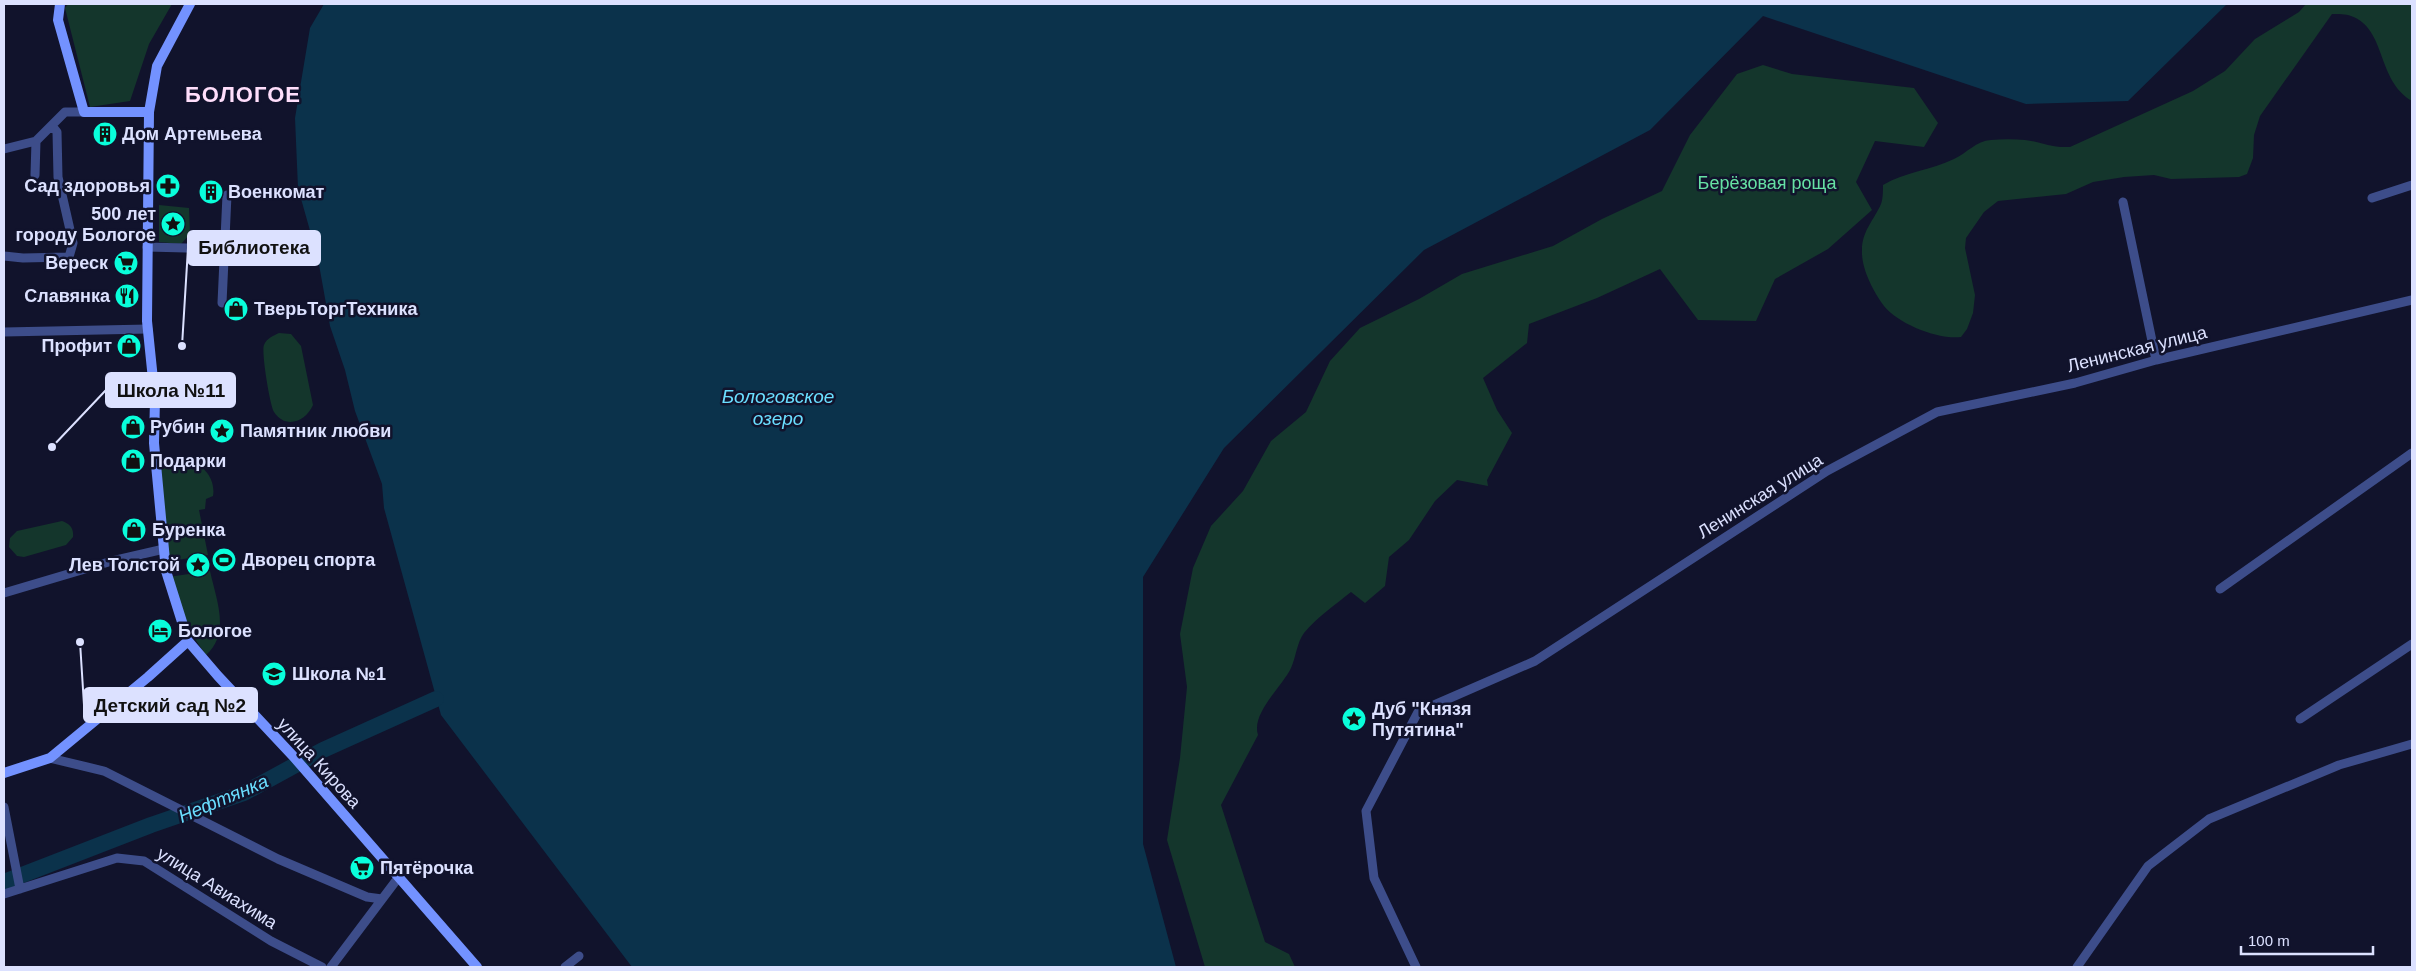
<svg xmlns="http://www.w3.org/2000/svg" width="2416" height="971" viewBox="0 0 2416 971" font-family="Arial,sans-serif">
  <style>
    .green { fill: #14362c }
    .water { fill: #0b324b }
    .lines { fill: none; stroke-linecap: round; stroke-linejoin: round }
    .river { stroke: #0b324b; stroke-width: 16 }
    .street { stroke: #3d4d8a; stroke-width: 9 }
    .secondary { stroke: #7392ff; stroke-width: 10 }
    .labels { text-anchor: middle; stroke-width: 5; stroke-linejoin: round; paint-order: stroke }
    .poi-label { font-size: 18px; font-weight: bold; fill: #dce1ff; stroke: #11132c; text-anchor: start }
    .park-label { font-size: 18px; fill: #66e1a4; stroke: #11132c }
    .street-label { font-size: 18px; fill: #dce1ff; stroke: #11132c }
    .water-label { font-size: 19px; font-style: italic; fill: #6adeff; stroke: #11132c }
    .district-label { font-size: 22px; font-weight: bold; letter-spacing: 1px; fill: #ffdefb; stroke: #11132c }
    .leader { fill: none; stroke: #dce1ff; stroke-width: 2 }
    .callout-dot { fill: #dce1ff; stroke: #11132c; stroke-width: 2 }
    .callout { fill: #dce1ff; stroke: #dce1ff; stroke-width: 2 }
    .callout-label { font-size: 19px; text-anchor: middle; font-weight: bold; fill: #111 }
  </style>
  <rect width="100%" height="100%" fill="#11132c"/>
  <!-- green -->
  <path class="green" d="M68,4H172L149,44L130,101L90,107L65,8Z
    M2306,4H2412V101C2376,80 2387,29 2351,16C2346,14 2338,14 2332,14L2260,116L2254,135L2253,158L2247,174L2239,177L2171,179L2154,175L2124,177L2093,182L2066,194L1998,201L1984,212L1966,238L1965,248L1975,295L1973,313L1967,329L1961,337C1939,340 1898,324 1884,306C1873,291 1861,268 1862,250C1862,231 1874,220 1881,204C1883,199 1883,191 1883,185C1905,172 1931,170 1954,159C1967,153 1976,141 1991,140C2002,139 2014,139 2025,140C2043,142 2050,148 2070,147L2193,91L2225,71L2255,39L2299,12Z
    M1763,65L1792,74L1914,88L1938,123L1924,147L1875,141L1856,182L1872,210L1828,249L1775,279L1756,321L1698,320L1660,269L1597,298L1529,324L1527,343L1483,378L1497,410L1512,433L1487,480L1488,486L1457,480L1435,501L1409,540L1389,557L1385,586L1365,603L1351,592C1335,605 1317,617 1304,633C1297,642 1296,657 1291,668C1282,687 1251,713 1258,735L1221,805L1265,942L1289,954L1295,967H1205L1167,840L1180,758L1187,687L1180,634L1193,568L1211,526L1243,491L1271,441L1306,412L1330,361L1360,328L1419,299L1462,274L1553,246L1602,219L1662,191L1690,135L1737,74Z
    M159,205L189,208L190,234L181,244L159,242Z
    M279,333L291,334L301,346L313,405C306,421 286,430 274,412C270,406 261,351 264,345C267,338 273,336 279,333Z
    M157,455C167,458 176,456 185,458C203,464 216,478 213,496L206,499L205,509L199,510L208,555L165,562Z
    M62,521C70,524 74,528 73,537L66,545L24,557L17,556L9,547L10,538L17,531Z
    M210,571C216,599 231,633 206,655L186,626L168,577Z"/>
  <!-- water -->
  <path class="water" d="M324,4H2227L2128,101L2026,104L1763,16L1650,130L1424,250L1224,448L1143,577V844L1176,967H632L441,715L384,508L382,484L355,411L345,370L330,326L318,259L298,188L295,118L310,28Z"/>
  <g class="lines">
    <!-- river -->
    <path class="river" d="M4,882L151,825L244,793L323,750L436,699"/>
    <!-- street -->
    <path class="street" d="M4,149L36,141L65,112H84
      M35,175L36,141
      M2372,198L2412,185
      M2123,202L2156,360
      M147,247L225,249
      M4,256L23,258L69,257L73,243L58,177L57,132L53,127
      M222,303L227,195
      M4,332L148,329
      M2220,589L2412,453
      M4,593L112,561L164,549
      M2300,719L2412,644
      M50,758L104,771L278,859L367,897L382,899
      M4,807L20,889
      M4,894L117,858L144,861L271,941L322,967
      M331,967L398,878
      M565,967L579,956
      M1416,967L1374,878L1366,811L1418,712L1535,661L1827,471L1937,412L2075,383L2156,360L2412,300
      M2077,967L2148,866L2209,819L2339,765L2412,744"/>
    <!-- secondary -->
    <path class="secondary" d="M60,4L58,20L84,112H149
      M190,4L157,66L149,112L147,321L155,399L154,443L166,571L188,641L218,676L293,756L477,967
      M4,773L50,758L148,677L188,641"/>
  </g>
  <!-- icons -->
  <defs>
    <symbol id="building-disc" viewBox="-11 -11 22 22"><circle r="9.5" fill="#09fedb" stroke="#11132c"/><path d="M-4-6H4V6H1V3H-1V6H-4ZM-2.5-4.3h1.7v1.8h-1.7ZM.8-4.3h1.7v1.8H.8ZM-2.5-1h1.7V.8h-1.7ZM.8-1h1.7V.8H.8Z" fill="#111"/></symbol>
    <symbol id="pharmacy-disc" viewBox="-11 -11 22 22"><circle r="9.5" fill="#09fedb" stroke="#11132c"/><path d="M-2-6h4v4h4v4h-4v4h-4v-4h-4v-4h4Z" fill="#111"/></symbol>
    <symbol id="sight-disc" viewBox="-11 -11 22 22"><circle r="9.5" fill="#09fedb" stroke="#11132c"/><path d="M0-6L1.8-2.2L6-1.7L2.9 1.2L3.7 5.4L0 3.3L-3.7 5.4L-2.9 1.2L-6-1.7L-1.8-2.2Z" fill="#111"/></symbol>
    <symbol id="supermarket-disc" viewBox="-11 -11 22 22"><circle r="9.5" fill="#09fedb" stroke="#11132c"/><path d="M-6-5.5h2.5l.6 2H6L4.5 2H-2.5L-4.4-4H-6ZM-1.5 3.2a1.3 1.3 0 1 0 .1 0ZM3 3.2a1.3 1.3 0 1 0 .1 0Z" fill="#111"/></symbol>
    <symbol id="restaurant-disc" viewBox="-11 -11 22 22"><circle r="9.5" fill="#09fedb" stroke="#11132c"/><path d="M-5-6h1v4h1v-4h1v4h1v-4h1v5L-1.5 .5V6h-2V.5L-5-1ZM5-6V6H3V1.5H1.5Q1.5-4 5-6Z" fill="#111"/></symbol>
    <symbol id="shop-disc" viewBox="-11 -11 22 22"><circle r="9.5" fill="#09fedb" stroke="#11132c"/><path d="M-5-2.5h2.3a2.7 3.5 0 0 1 5.4 0H5L5.5 6h-11ZM-1.5-2.5h3a1.5 2.3 0 0 0-3 0Z" fill="#111"/></symbol>
    <symbol id="stadium-disc" viewBox="-11 -11 22 22"><circle r="9.5" fill="#09fedb" stroke="#11132c"/><path d="M0-5a6.5 5 0 1 0 0 10a6.5 5 0 1 0 0-10ZM-3.5-1.8h7v3.6h-7Z" fill="#111"/></symbol>
    <symbol id="hotel-disc" viewBox="-11 -11 22 22"><circle r="9.5" fill="#09fedb" stroke="#11132c"/><path d="M-6-4.5h1.5V1H6V5H4.5V3h-9V5H-6ZM-4 0a1.8 1.8 0 1 1 3.6 0ZM.5 0V-2.5h3Q6-2.5 6 0Z" fill="#111"/></symbol>
    <symbol id="school-disc" viewBox="-11 -11 22 22"><circle r="9.5" fill="#09fedb" stroke="#11132c"/><path d="M0-5L7-2L0 1L-7-2ZM-4 1L0 2.5L4 1V4Q0 6-4 4Z" fill="#111"/></symbol>
  </defs>
  <g fill-rule="evenodd">
    <use href="#building-disc" x="91" y="120" width="28" height="28"/>
    <use href="#pharmacy-disc" x="154" y="172" width="28" height="28"/>
    <use href="#building-disc" x="197" y="178" width="28" height="28"/>
    <use href="#sight-disc" x="159" y="210" width="28" height="28"/>
    <use href="#supermarket-disc" x="112" y="249" width="28" height="28"/>
    <use href="#restaurant-disc" x="113" y="282" width="28" height="28"/>
    <use href="#shop-disc" x="222" y="295" width="28" height="28"/>
    <use href="#shop-disc" x="115" y="332" width="28" height="28"/>
    <use href="#shop-disc" x="119" y="413" width="28" height="28"/>
    <use href="#sight-disc" x="208" y="417" width="28" height="28"/>
    <use href="#shop-disc" x="119" y="447" width="28" height="28"/>
    <use href="#shop-disc" x="120" y="516" width="28" height="28"/>
    <use href="#stadium-disc" x="210" y="546" width="28" height="28"/>
    <use href="#sight-disc" x="184" y="551" width="28" height="28"/>
    <use href="#hotel-disc" x="146" y="617" width="28" height="28"/>
    <use href="#school-disc" x="260" y="660" width="28" height="28"/>
    <use href="#sight-disc" x="1340" y="705" width="28" height="28"/>
    <use href="#supermarket-disc" x="348" y="854" width="28" height="28"/>
  </g>
  <g class="labels">
    <!-- poi labels -->
    <g class="poi-label">
      <text x="122" y="140">Дом Артемьева</text>
      <text x="150" y="192" text-anchor="end">Сад здоровья</text>
      <text x="228" y="198">Военкомат</text>
      <text x="156" y="220" text-anchor="end">500 лет<tspan x="156" dy="21">городу Бологое</tspan></text>
      <text x="108" y="269" text-anchor="end">Вереск</text>
      <text x="110" y="302" text-anchor="end">Славянка</text>
      <text x="254" y="315">ТверьТоргТехника</text>
      <text x="112" y="352" text-anchor="end">Профит</text>
      <text x="150" y="433">Рубин</text>
      <text x="240" y="437">Памятник любви</text>
      <text x="150" y="467">Подарки</text>
      <text x="152" y="536">Буренка</text>
      <text x="242" y="566">Дворец спорта</text>
      <text x="180" y="571" text-anchor="end">Лев Толстой</text>
      <text x="178" y="637">Бологое</text>
      <text x="292" y="680">Школа №1</text>
      <text x="1372" y="715">Дуб "Князя<tspan x="1372" dy="21">Путятина"</tspan></text>
      <text x="380" y="874">Пятёрочка</text>
    </g>
    <!-- park labels -->
    <g class="park-label">
      <text x="1767" y="189">Берёзовая роща</text>
    </g>
    <!-- street labels -->
    <g class="street-label">
      <text transform="translate(2137 349) rotate(-14)" y="6">Ленинская улица</text>
      <text transform="translate(1760 496) rotate(-32)" y="6">Ленинская улица</text>
      <text transform="translate(319 763) rotate(48)" y="6">улица Кирова</text>
      <text transform="translate(217 888) rotate(32)" y="6">улица Авиахима</text>
    </g>
    <!-- water labels -->
    <g class="water-label">
      <text x="778" y="403">Бологовское<tspan x="778" dy="22">озеро</tspan></text>
      <text transform="translate(223 798) rotate(-23)" y="7">Нефтянка</text>
    </g>
    <!-- district labels -->
    <g class="district-label">
      <text x="243" y="102">БОЛОГОЕ</text>
    </g>
  </g>
  <!-- callouts -->
  <path class="leader" d="M182 346L188 248M52 447L106 390M80 642L84 705"/>
  <g class="callout-dot">
    <circle cx="182" cy="346" r="5"/>
    <circle cx="52" cy="447" r="5"/>
    <circle cx="80" cy="642" r="5"/>
  </g>
  <g class="callout">
    <rect x="188" y="231" width="132" height="34" rx="5"/>
    <rect x="106" y="373" width="129" height="34" rx="5"/>
    <rect x="84" y="688" width="173" height="34" rx="5"/>
  </g>
  <g class="callout-label">
    <text x="254" y="254">Библиотека</text>
    <text x="171" y="397">Школа №11</text>
    <text x="170" y="712">Детский сад №2</text>
  </g>
  <!-- border -->
  <rect width="2416" height="971" fill="none" stroke="#dce1ff" stroke-width="10"/>
  <!-- scale -->
  <path d="M2241 946v8h132v-8" fill="none" stroke="#dce1ff" stroke-width="2.5"/>
  <text x="2248" y="946" font-size="15" fill="#dce1ff" stroke="#11132c" stroke-width="4" paint-order="stroke">100 m</text>
</svg>
